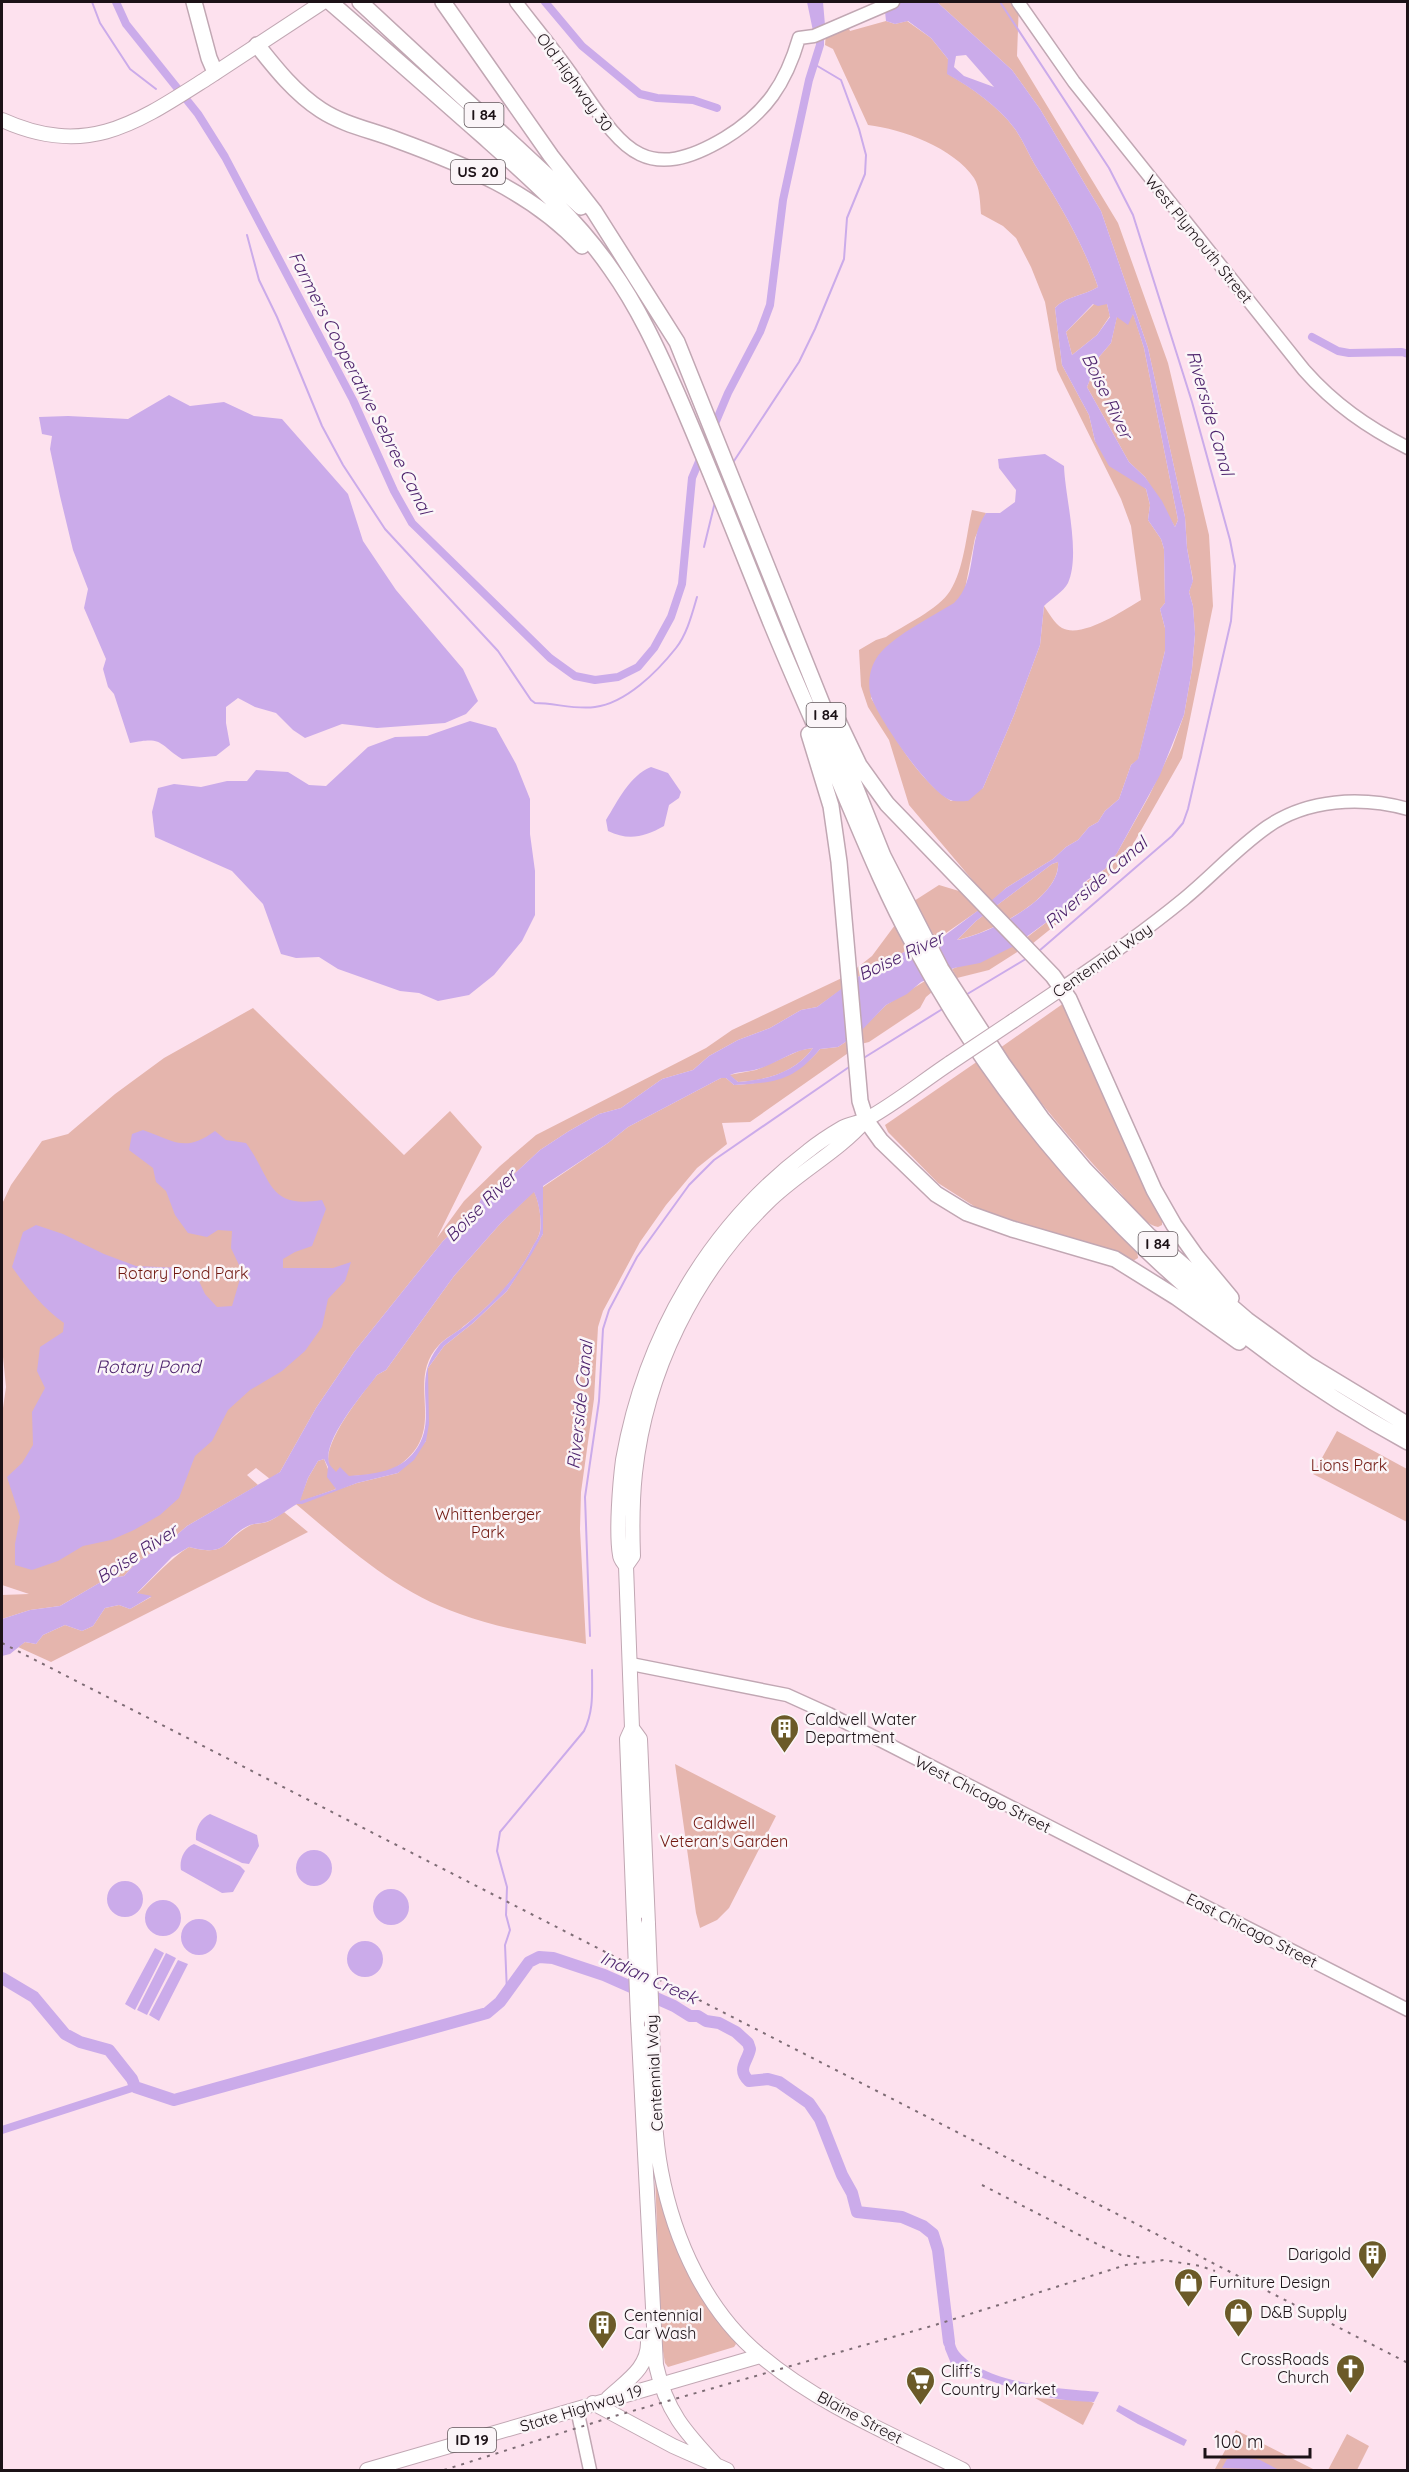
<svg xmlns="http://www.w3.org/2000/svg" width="1409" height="2472" viewBox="0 0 1409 2472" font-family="Quicksand,sans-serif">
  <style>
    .green { fill: #e5b5ad }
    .water { fill: #cbabea; fill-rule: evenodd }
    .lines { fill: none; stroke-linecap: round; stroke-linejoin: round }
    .stream { stroke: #cbabea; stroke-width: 2 }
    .canal { stroke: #cbabea; stroke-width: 8 }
    .river { stroke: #cbabea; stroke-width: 12 }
    .secondary-casing { stroke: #c1a7b3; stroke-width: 15 }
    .primary-casing { stroke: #c1a7b3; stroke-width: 16 }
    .highway-casing { stroke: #c1a7b3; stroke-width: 18 }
    .secondary { stroke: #fff; stroke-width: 12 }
    .primary { stroke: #fff; stroke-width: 14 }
    .highway { stroke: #fff; stroke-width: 15 }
    .rail { stroke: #7e6c75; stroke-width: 2; stroke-dasharray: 3 6; stroke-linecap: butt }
    .primary-bridge-casing { stroke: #c1a7b3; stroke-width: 16; stroke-linecap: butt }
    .primary-bridge { stroke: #fff; stroke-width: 14 }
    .labels { text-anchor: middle; stroke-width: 5; stroke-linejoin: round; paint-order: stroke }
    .shield { fill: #fbf5f8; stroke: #5f565a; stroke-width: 1.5 }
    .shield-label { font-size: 15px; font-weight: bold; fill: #1c1217 }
    .street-label { font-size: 16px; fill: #1c1217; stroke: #fbf5f8 }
    .park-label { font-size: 16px; fill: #711810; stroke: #fbf5f8 }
    .poi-label { font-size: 16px; fill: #1c1217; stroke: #fbf5f8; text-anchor: start }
    .water-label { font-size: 18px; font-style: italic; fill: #4e246d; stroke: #fbf5f8 }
  </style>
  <rect width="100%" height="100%" fill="#fde1ee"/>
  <!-- green -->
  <path class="green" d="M937,2H1019L1017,56L1118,223L1168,363L1209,535L1213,606L1182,758L1123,862L1074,910L1032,944L1026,938L1073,902L1087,881L1105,869L1117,853L1149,796L1172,748L1184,715L1192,669L1195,635L1193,606L1189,592L1193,580L1187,548L1185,517L1148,348L1101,211L1040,109L1012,70Z
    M886,21L895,24L907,21L931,38L948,59V74C972,88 998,106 1015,129C1023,140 1028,153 1035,165C1060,205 1083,243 1098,287C1083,296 1066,296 1055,308L1062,365L1089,415L1095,441L1146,489L1150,505L1148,520L1161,539L1164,549L1165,603L1160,609L1165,628V651L1138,760L1131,765L1119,799L1105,811L1098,822L1089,827L1078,840L1066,847L1053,859L1006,888L991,902L909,805L889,740L868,707L861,686L859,650L876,640L886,637C903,626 939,609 950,591C964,569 966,536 972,510L986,513L975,538L964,594L871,698C894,735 914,776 951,801L983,788L1014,715L1040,645L1044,606C1049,613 1054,623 1062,628C1082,639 1124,610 1141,600L1131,526L1121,499L1057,370L1045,302L1031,267L1016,238L1003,226L981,214C980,203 980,187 974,178C954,148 902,129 868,125L833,49L825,45L826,33L847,24L850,31Z
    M1094,304H1107L1110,316L1097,335L1072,355L1066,332Z
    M1133,313L1144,348L1178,520L1175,527L1145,477L1129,462L1087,387L1099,357L1111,343L1117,316L1130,319Z
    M1058,862C1061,899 987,934 957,940L976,921L1052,864Z
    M939,885L969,894L982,908L936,940L914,901Z
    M895,925L908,950L856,978L853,971L872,956Z
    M1017,944L1022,949L989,970L957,978L952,969Z
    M844,977L845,987L817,1007L801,1010L770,1028L738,1040L709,1056L693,1070L662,1079L621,1108L599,1114L569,1131L540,1150L496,1191L481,1199L475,1212L443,1241L354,1352L316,1408L280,1472L270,1479L256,1468L247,1475L258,1485L187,1526L171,1540L136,1563L124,1576L106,1579L60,1606L30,1610L2,1619V1595L29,1594L2,1585V1415L6,1387L2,1347V1204L11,1185L42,1141L68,1134L115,1094L164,1058L253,1008L404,1155L450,1111L482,1147L437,1238L464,1201L500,1166L536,1135L706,1048L732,1030Z
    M925,981L932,992L926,997L920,1008L869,1042L861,1044L859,1032L886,1005Z
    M1064,1003L1162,1219V1225L1158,1227C1143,1224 1131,1205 1121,1194C1077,1148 1037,1100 1000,1048Z
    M850,1039L851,1051L750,1122L722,1123L727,1144L697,1168L666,1205L640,1242L603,1311L598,1327L594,1399L581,1492L580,1529L586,1644C544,1635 500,1629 460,1614C396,1592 347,1547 296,1504L357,1483L398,1473L426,1441L428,1368L444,1346L473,1323L507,1291L543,1234V1187L608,1143L628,1127L721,1078H726L734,1085C769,1083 797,1077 820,1049L838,1047Z
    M813,1048C795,1073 767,1080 738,1082L729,1075L756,1070L801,1050Z
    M978,1061C1016,1113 1053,1163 1097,1210C1108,1222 1139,1243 1138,1258L1133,1261L980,1210L938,1183L888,1132L885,1125Z
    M534,1191C539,1202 542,1219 540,1231C539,1237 535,1243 532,1248C516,1280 492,1304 464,1326C457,1333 446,1337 439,1345C404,1382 449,1428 401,1464C389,1474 368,1475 353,1476C290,1478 365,1391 377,1375L386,1370L454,1276L500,1224Z
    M1337,1431L1407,1469V1522L1313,1474Z
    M324,1459L336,1489L299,1502L308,1478L318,1461Z
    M284,1512L308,1532L51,1662L18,1647L25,1642L36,1644L43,1635L65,1625L82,1631L93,1626L105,1608L119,1605L130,1609L151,1597L136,1594C154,1578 169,1559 189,1547C228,1557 221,1542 249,1526C254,1523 261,1524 267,1522C273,1520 279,1515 284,1512Z
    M675,1764L776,1816L729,1908L717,1920L700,1928L696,1913Z
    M655,2173L736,2344L734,2347L668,2367L665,2363L661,2339Z
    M1035,2398L1089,2401L1094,2403L1083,2425Z
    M1236,2430L1315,2470L1215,2469Z
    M1347,2434L1369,2446L1357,2470H1328Z"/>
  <!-- water -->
  <path class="water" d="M807,2H823L825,25L813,31Z
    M884,2H937L1012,70L1040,109L1101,211L1148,348L1185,517L1187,548L1193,581L1189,592L1193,606L1195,634L1192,669L1184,715L1160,775L1117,853L1105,869L1087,880L1074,902L1014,946L980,963L954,968L921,982L907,994L886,1005L862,1030L844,1043L838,1047L820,1049C794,1081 774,1083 734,1085L726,1078H721L628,1127L608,1143L543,1186V1234L531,1255L507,1291L473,1323L444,1346L428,1368L429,1424L426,1441L414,1460L398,1473L357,1483L302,1504H297C288,1509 279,1517 269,1521C263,1524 256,1523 250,1525C221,1538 232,1558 189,1547L172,1557L137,1593L152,1596L130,1609L119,1605L105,1608L93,1626L82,1631L65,1625L43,1635L36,1644L25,1642L10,1654L2,1656V1619L30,1610L60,1606L106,1579L124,1576L136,1563L171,1540L187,1526L280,1472L316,1408L354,1352L443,1241L475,1212L481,1199L496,1191L540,1150L569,1131L599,1114L621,1108L662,1079L693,1070L709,1056L738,1040L770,1028L801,1010L817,1007L856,978L906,951L940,939L992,900L1006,888L1053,859L1066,847L1078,840L1089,827L1098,822L1105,811L1119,799L1131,765L1138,759L1165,651V628L1160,609L1165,603L1164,549L1161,539L1148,520L1150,505L1146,489L1109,466L1095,441L1089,415L1062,365L1055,308C1066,296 1083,296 1098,287C1083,243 1060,205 1035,165C1028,153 1023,140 1015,129C998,106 972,88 947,74L948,59L931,38L908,21L895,24L886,21ZM966,55L994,87L964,76L954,67L956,56ZM1093,304L1098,306L1107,304L1110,317L1097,335L1072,355L1066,332ZM1133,314L1144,348L1178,520L1175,527L1162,501L1145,477L1129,462L1087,387L1099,357L1111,343L1117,317L1128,325ZM1058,862C1062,898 987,935 957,940L976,921L1052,864ZM813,1048C795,1073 766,1080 738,1082L730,1075C739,1071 748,1072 758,1069C776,1064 792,1050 813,1048ZM534,1192C539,1202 542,1220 540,1232C539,1236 536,1241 534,1244C518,1277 494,1301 467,1324C458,1332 444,1338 438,1347C410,1383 440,1418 415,1451C399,1472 374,1474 349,1476L340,1467L336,1472C334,1469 331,1467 330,1465C319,1443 365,1392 377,1375L386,1370L454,1276L500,1224ZM324,1459L328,1467L327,1477L336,1489L300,1501L308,1478L318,1461Z
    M169,395L190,406L224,402L254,416L282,419L348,494L363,541L396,590L463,669L478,701L466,714L445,723L377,728L342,724L305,738L293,730L276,713L255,707L238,698L226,707V723L230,745L216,756L182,759C158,744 164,736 130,743L114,694L108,687L103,669L106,659L84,608L88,589L73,550L60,496L50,449L52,436L42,434L39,417L68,416L128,419Z
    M1045,454L1064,466C1065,497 1081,554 1068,583C1064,591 1050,600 1044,606L1040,645L1014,715L983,788L968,801C963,801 955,802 950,800C928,791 881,722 872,699C867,687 869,670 876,659C887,639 933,616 954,603C978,580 967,540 986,513H1000L1015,502L1016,490L999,468L998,459Z
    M470,721L496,728L516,764L530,799V834L535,871V915L522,941L494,975L469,995L438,1001L419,993L400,991L338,969L319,957L296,958L281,954L263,904L232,871L155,837L152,812L158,788L174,784L201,787L227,781H247L256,770L288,772L309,785L326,786L368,747L395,737L427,736Z
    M651,767L668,773L681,792L679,798L669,805L664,826C645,837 628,841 608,831L606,820C618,801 629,776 651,767Z
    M143,1130C174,1141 185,1153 215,1131L226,1140L246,1143C273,1180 267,1209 322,1200L326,1209L312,1246L295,1252L283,1259V1268H333L351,1262L345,1281L328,1299L322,1327L305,1351L282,1371L250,1390L228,1410L212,1441L195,1456L179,1498L160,1515L134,1530L111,1540L83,1546L58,1561L32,1570L15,1565V1544L20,1517L7,1477L22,1463L33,1445L32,1412L45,1388L37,1371L40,1347L63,1332L64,1323C43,1308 27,1288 12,1267L23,1232L36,1225L63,1234L104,1254L136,1266L181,1268L198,1279L205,1294L217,1307L232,1306L240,1279L239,1265L231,1248L232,1231L218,1230L207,1237L188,1233L175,1215L166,1191L156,1182L153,1168L129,1150L132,1134Z
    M210,1814L257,1835L259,1846L249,1864L242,1863L196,1840C195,1830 200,1818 210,1814Z
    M194,1844L240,1866L245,1871L233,1892L222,1893L181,1870C179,1860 184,1848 194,1844Z
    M296 1868a18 18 0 1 1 36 0a18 18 0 1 1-36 0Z
    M107 1899a18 18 0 1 1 36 0a18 18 0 1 1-36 0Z
    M373 1907a18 18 0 1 1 36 0a18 18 0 1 1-36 0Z
    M145 1918a18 18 0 1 1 36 0a18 18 0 1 1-36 0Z
    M181 1937a18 18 0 1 1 36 0a18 18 0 1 1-36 0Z
    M347 1959a18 18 0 1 1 36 0a18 18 0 1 1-36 0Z
    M155,1948L164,1953L135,2010L125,2004Z
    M166,1953L176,1958L147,2015L137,2010Z
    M178,1960L188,1964L159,2021L149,2015Z
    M951,2325C953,2333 954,2346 959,2352C986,2384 1061,2389 1099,2392L1094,2402C1041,2401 1000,2385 952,2366L945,2349L942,2327Z
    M1119,2405L1187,2440L1184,2446L1138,2424L1116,2411Z
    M1242,2457L1260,2460L1279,2470L1222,2468L1227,2459Z"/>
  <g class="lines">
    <!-- stream -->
    <path class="stream" d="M92,2L100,23L130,69L156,89
      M1000,2L1109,168L1133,215L1192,402L1230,540L1235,566L1231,621L1188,809L1183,823L1172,836L1039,951
      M247,235L259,280L277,317L322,426L343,465L385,529L498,651L531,700L535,703C555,703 575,710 595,707C626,703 657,672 676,648C687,634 692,614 697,597
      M732,464L799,362L815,329L844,259L847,218L865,174L866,155L859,129L841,80L814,64
      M704,547L715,502
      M964,996L1029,957
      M862,1059L944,1008
      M590,1636L585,1497L599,1401L603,1329L609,1310L637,1257L689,1185L714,1160L852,1065
      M507,1992L505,1945L510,1930L506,1915L507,1887L497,1851L500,1832L584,1731C594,1711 592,1691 592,1670"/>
    <!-- canal -->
    <path class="canal" d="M116,2L126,24L198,114L225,157L353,400L394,491L412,523L550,658L575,676L595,680L618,677L638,667L654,648L671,617L682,584L692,478L728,393L760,332L770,305L783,200L809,80L820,45V30
      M545,2L582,46L640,94L657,98L693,100L717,108
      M1312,337L1338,351L1349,353L1402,352L1408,354
      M2,2130L135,2087"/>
    <!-- river -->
    <path class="river" d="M2,1978L34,1997L65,2034L80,2042L109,2050L132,2079L135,2087L174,2100L487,2013L500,2002L529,1962L539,1957L553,1958L604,1975L674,2006L690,2016H698L706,2021L719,2023L736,2032L748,2043L750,2049C748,2061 736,2069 749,2081L768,2079L779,2082L809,2103L820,2119L842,2175L852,2193L857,2212L902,2217L923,2226L933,2234L938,2250L949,2342"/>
    <defs>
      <path id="secondary" d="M516,2C535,27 556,52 574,78C619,142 640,189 725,138C766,113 786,83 799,38L814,36L893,2
        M1018,2L1074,82L1304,370C1334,404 1367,427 1408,448
        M1062,988C1104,960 1145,931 1184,899C1212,876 1237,848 1267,827C1307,799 1361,796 1408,809
        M631,1664L787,1695L829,1714L1408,2010
        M577,2409L590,2470"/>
      <path id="primary" d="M2,120C88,159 138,122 209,77C247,52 285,27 323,2
        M1013,1021L1062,988
        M626,1566L633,1556C632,1528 632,1501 635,1473C646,1372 694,1274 767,1203C797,1173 838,1152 865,1121
        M632,1728L640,1739L648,1924
        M634,1918L627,1739L632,1728L626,1566C624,1563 620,1559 620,1555C616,1532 620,1483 623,1460C645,1336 708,1227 808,1151C818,1143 830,1135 842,1128C850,1124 859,1123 867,1119C896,1103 923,1081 950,1063
        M638,2019L656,2365C666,2411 685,2432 716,2465
        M652,2026C654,2073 652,2124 661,2171C674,2240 706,2311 761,2356C819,2405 896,2436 963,2470
        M608,2398C626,2381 649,2368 648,2341
        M593,2403L673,2446L727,2470
        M367,2470L760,2356"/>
      <path id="highway" d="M194,2L209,58L215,72
        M330,2C381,46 432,91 483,136C529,177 576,218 611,269C638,307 657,348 676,391C708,464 737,539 767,613C790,670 816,727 840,783C863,837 885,892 913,943C1026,1153 1198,1327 1408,1442
        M360,2L581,207
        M443,2L551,156L594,211L677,342L883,856L941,969L1002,1063L1042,1119L1085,1170L1148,1235L1247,1320L1309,1365L1408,1425
        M257,45C276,69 295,93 321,110C344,125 371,130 397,140C465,165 532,192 582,246
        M837,719L859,765L887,804L1053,976L1069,999L1154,1190L1174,1225L1196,1256L1231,1298
        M809,734L831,806L839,862L860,1101L866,1120L881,1141L936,1194L967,1213L1012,1229L1115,1259L1176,1297L1239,1342"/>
    </defs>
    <!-- secondary casing -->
    <use href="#secondary" class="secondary-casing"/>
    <!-- primary casing -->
    <use href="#primary" class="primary-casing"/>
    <!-- highway casing -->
    <use href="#highway" class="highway-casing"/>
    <!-- secondary -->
    <use href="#secondary" class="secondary"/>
    <!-- primary -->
    <use href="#primary" class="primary"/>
    <!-- highway -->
    <use href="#highway" class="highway"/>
    <!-- rail -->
    <path class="rail" d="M2,1643L1408,2363
      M982,2185L1101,2246L1121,2255L1143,2258
      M444,2470L615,2416L935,2325L1126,2265L1164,2260L1200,2266L1215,2271"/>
    <defs>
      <path id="primary-bridge" d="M950,1063L1013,1021
        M634,1918L638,2019
        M648,1924L652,2026"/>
    </defs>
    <!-- primary-bridge casing -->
    <use href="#primary-bridge" class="primary-bridge-casing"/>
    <!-- primary-bridge -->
    <use href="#primary-bridge" class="primary-bridge"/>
  </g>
  <!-- icons -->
  <defs>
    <symbol id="building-pin" viewBox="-11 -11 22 30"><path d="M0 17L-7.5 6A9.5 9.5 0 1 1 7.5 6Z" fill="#6b5a28" stroke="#fbf5f8"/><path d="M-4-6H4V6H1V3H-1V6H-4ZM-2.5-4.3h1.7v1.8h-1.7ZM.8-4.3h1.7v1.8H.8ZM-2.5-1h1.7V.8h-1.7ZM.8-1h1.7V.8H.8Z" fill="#fff"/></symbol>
    <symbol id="shop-pin" viewBox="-11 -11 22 30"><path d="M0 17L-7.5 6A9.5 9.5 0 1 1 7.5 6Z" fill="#6b5a28" stroke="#fbf5f8"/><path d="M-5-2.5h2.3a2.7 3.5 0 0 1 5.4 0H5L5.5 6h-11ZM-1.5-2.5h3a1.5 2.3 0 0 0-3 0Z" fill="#fff"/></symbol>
    <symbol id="church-pin" viewBox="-11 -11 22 30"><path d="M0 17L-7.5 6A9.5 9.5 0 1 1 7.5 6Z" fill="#6b5a28" stroke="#fbf5f8"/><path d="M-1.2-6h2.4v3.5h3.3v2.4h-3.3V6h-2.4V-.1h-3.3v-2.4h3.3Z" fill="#fff"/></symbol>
    <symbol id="supermarket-pin" viewBox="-11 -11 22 30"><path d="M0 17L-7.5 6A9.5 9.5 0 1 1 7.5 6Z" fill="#6b5a28" stroke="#fbf5f8"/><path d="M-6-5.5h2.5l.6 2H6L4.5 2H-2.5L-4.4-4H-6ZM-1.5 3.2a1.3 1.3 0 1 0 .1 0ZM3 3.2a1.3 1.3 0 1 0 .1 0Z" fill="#fff"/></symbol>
  </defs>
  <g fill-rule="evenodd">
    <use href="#building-pin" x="768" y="1712" width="33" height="45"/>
    <use href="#building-pin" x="1356" y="2238" width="33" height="45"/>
    <use href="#shop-pin" x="1172" y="2266" width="33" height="45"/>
    <use href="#shop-pin" x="1222" y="2296" width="33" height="45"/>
    <use href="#building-pin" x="586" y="2308" width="33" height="45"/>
    <use href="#church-pin" x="1334" y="2352" width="33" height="45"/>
    <use href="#supermarket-pin" x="904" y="2364" width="33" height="45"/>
  </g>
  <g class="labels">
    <!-- shield labels -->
    <g class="shield">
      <rect x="464.5" y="103" width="39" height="24" rx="4.5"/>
      <rect x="451" y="160" width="54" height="24" rx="4.5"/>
      <rect x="806.5" y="703" width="39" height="24" rx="4.5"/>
      <rect x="1138.5" y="1232" width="39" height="24" rx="4.5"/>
      <rect x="448" y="2428" width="48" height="24" rx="4.5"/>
    </g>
    <g class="shield-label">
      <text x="484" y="120">I 84</text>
      <text x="478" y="177">US 20</text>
      <text x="826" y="720">I 84</text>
      <text x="1158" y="1249">I 84</text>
      <text x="472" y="2445">ID 19</text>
    </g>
    <!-- street labels -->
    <g class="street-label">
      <text transform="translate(575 82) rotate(54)" y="6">Old Highway 30</text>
      <text transform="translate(1199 239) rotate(51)" y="6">West Plymouth Street</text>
      <text transform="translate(1102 960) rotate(-35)" y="6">Centennial Way</text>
      <text transform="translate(983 1794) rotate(27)" y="6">West Chicago Street</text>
      <text transform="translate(1252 1930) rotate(27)" y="6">East Chicago Street</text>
      <text transform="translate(654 2073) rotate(-93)" y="6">Centennial Way</text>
      <text transform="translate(581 2408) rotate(-17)" y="6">State Highway 19</text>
      <text transform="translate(860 2417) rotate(28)" y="6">Blaine Street</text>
    </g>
    <!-- park labels -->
    <g class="park-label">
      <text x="183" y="1279">Rotary Pond Park</text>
      <text x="1349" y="1471">Lions Park</text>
      <text x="488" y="1520">Whittenberger<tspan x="488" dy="18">Park</tspan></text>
      <text x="724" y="1829">Caldwell<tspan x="724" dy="18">Veteran's Garden</tspan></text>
    </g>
    <!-- poi labels -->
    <g class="poi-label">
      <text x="805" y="1725">Caldwell Water<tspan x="805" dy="18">Department</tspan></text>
      <text x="1351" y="2260" text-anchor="end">Darigold</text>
      <text x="1209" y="2288">Furniture Design</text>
      <text x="1260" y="2318">D&amp;B Supply</text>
      <text x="624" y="2321">Centennial<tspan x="624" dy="18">Car Wash</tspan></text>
      <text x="1329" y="2365" text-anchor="end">CrossRoads<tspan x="1329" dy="18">Church</tspan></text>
      <text x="941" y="2377">Cliff's<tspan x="941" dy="18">Country Market</tspan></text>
    </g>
    <!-- water labels -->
    <g class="water-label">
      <text transform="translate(360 383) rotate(63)" y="6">Farmers Cooperative Sebree Canal</text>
      <text transform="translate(1107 396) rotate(64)" y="6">Boise River</text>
      <text transform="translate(1210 413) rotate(74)" y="6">Riverside Canal</text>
      <text transform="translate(1096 883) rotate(-41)" y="6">Riverside Canal</text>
      <text transform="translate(901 956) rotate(-25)" y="6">Boise River</text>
      <text transform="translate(481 1206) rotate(-45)" y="6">Boise River</text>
      <text x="148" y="1373">Rotary Pond</text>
      <text transform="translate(580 1405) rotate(-84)" y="6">Riverside Canal</text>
      <text transform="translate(137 1554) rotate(-33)" y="6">Boise River</text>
      <text transform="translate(649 1978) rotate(24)" y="6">Indian Creek</text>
    </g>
  </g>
  <!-- border -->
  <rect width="1409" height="2472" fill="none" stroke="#1c1217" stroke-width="6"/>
  <!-- scale -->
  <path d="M1205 2448v9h105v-9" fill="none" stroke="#1c1217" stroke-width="3"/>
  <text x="1214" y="2448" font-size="18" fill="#1c1217" stroke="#fbf5f8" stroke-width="4.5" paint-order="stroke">100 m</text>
</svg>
